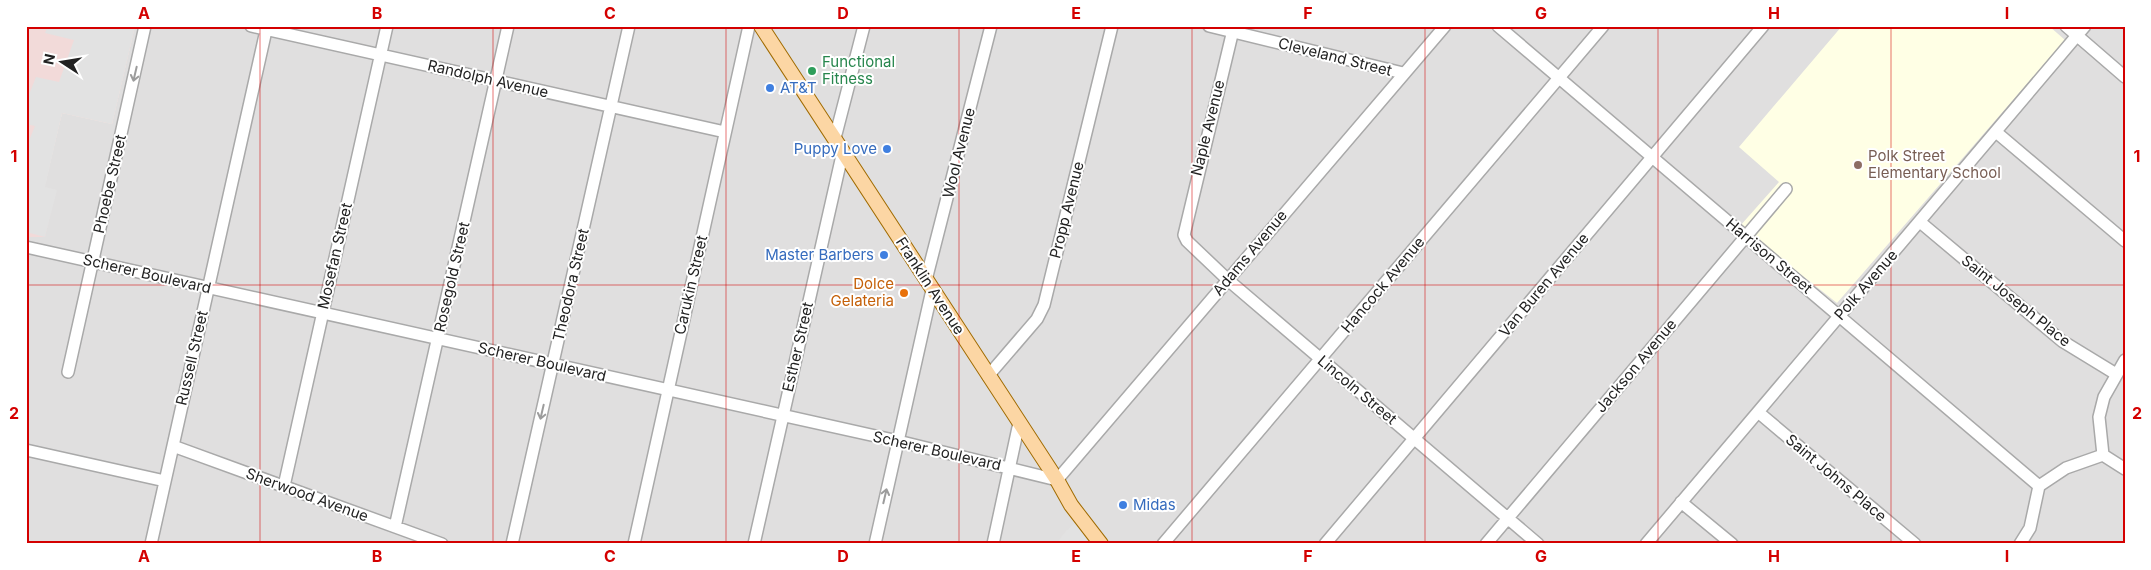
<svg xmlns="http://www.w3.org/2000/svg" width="2151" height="570" viewBox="0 0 2151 570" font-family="Inter,sans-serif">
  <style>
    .residential { fill: #e0dfdf }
    .commercial { fill: #f2dad9 }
    .education { fill: #ffffe5 }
    .parking { fill: #e2e2e2 }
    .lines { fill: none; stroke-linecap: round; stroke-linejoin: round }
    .minor-casing { stroke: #a9a9a9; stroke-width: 14 }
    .major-casing { stroke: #a06b00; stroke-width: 16 }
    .minor { stroke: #fff; stroke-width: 11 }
    .major { stroke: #fcd6a4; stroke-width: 14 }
    .oneway { stroke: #9c9c9c }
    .grid { fill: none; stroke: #d40000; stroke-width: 1; stroke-opacity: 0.55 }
    .leisure-dot { fill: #2e9e5b; stroke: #fff; stroke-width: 2 }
    .shop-dot { fill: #3f7fe0; stroke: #fff; stroke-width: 2 }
    .education-dot { fill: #8d6e63; stroke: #fff; stroke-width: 2 }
    .food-dot { fill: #e8710a; stroke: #fff; stroke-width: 2 }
    .labels { text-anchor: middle; stroke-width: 4; stroke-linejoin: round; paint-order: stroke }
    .street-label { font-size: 15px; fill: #222; stroke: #fff }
    .leisure-label { font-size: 15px; fill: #27864d; stroke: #fff; text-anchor: start }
    .shop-label { font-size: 15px; fill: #366cbe; stroke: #fff; text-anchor: start }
    .education-label { font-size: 15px; fill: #785e54; stroke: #fff; text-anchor: start }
    .food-label { font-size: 15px; fill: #c56008; stroke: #fff; text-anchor: end }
    .neatline { fill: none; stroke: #d40000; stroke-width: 2 }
    .grid-label { font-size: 16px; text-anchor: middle; font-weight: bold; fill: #d40000 }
  </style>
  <rect width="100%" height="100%" fill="#f2efe9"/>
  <!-- residential -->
  <path class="residential" d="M135,26H2125V544H26V237H45L44,189L62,113L112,124Z"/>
  <!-- commercial -->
  <path class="commercial" d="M26,26H135L112,124L62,113L44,189L56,190L45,237H26Z"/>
  <!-- education -->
  <path class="education" d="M1842,26H2049L2065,40L1837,303L1740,226L1779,182L1739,147Z"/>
  <!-- parking -->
  <path class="parking" d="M48,26H135L112,124L62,113L45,187L57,190L45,237L26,232V148L35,126L26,124V102L36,77L59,82L74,40L45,33Z
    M1081,518L1104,544H1056L1066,531Z"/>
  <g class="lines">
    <defs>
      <path id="minor" d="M251,26L725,132
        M1209,26L1403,73
        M1234,26L1184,235L1187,241L1228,280L1538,544
        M1498,26L2039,486
        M2066,26L2125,77
        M1996,132L2125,241
        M835,138L864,26
        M1920,222L2062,341L2116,374
        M26,247L898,441L1057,480L1445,26
        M926,280L991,26
        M68,372L145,26
        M988,376L1037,319L1044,305L1112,26
        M1758,412L1915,544
        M173,446L442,544
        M26,450L165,481
        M2103,455L2099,417L2104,397L2125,360
        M2103,455L2125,469
        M284,486L387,26
        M1681,502L1732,544
        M395,527L508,26
        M151,544L267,26
        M512,544L629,26
        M634,544L749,26
        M754,544L843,151
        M875,544L932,290
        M993,544L1019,423
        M1163,544L1603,26
        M1325,544L1763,26
        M1486,544L1786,189
        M1646,544L2085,26
        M2020,544L2030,528L2039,486L2066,468L2103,455"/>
      <path id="major" d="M761,26L1057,480L1071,505L1101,544"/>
    </defs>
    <!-- minor casing -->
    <use href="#minor" class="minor-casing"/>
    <!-- major casing -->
    <use href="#major" class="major-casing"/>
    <!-- minor -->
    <use href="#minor" class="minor"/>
    <!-- major -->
    <use href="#major" class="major"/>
  </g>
  <!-- one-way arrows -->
  <defs><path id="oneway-shaft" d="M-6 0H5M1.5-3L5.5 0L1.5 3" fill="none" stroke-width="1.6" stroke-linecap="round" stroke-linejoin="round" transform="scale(1.25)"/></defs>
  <g class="oneway">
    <use href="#oneway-shaft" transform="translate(135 74) rotate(103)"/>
    <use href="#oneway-shaft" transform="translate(542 412) rotate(103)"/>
    <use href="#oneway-shaft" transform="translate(885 496) rotate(-77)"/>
  </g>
  <!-- grid -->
  <path class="grid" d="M260,26V544M493,26V544M726,26V544M959,26V544M1192,26V544M1425,26V544M1658,26V544M1891,26V544M26,285H2125"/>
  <!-- markers -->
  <circle class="leisure-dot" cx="812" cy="71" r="5"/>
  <g class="shop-dot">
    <circle cx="770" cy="88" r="5"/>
    <circle cx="887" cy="149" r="5"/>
    <circle cx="884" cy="255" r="5"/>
    <circle cx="1123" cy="505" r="5"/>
  </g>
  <circle class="education-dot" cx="1858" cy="165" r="5"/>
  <circle class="food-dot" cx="904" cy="293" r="5"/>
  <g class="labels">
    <!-- street labels -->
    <g class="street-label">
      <text transform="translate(1335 57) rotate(14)" y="5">Cleveland Street</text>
      <text transform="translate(488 79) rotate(13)" y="5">Randolph Avenue</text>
      <text transform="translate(1208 128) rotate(-76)" y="5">Naple Avenue</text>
      <text transform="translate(959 153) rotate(-76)" y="5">Wool Avenue</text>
      <text transform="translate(110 184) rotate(-77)" y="5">Phoebe Street</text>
      <text transform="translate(1067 210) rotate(-76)" y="5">Propp Avenue</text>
      <text transform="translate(1250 253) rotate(-50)" y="5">Adams Avenue</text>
      <text transform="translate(335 256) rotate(-77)" y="5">Mosefan Street</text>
      <text transform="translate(1769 256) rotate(40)" y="5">Harrison Street</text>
      <text transform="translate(147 274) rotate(13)" y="5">Scherer Boulevard</text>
      <text transform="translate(452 277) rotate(-77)" y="5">Rosegold Street</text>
      <text transform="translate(571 285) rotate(-77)" y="5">Theodora Street</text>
      <text transform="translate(691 285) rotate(-77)" y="5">Carukin Street</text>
      <text transform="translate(1383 285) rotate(-50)" y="5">Hancock Avenue</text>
      <text transform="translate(1544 285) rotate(-50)" y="5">Van Buren Avenue</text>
      <text transform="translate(1866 285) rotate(-49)" y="5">Polk Avenue</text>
      <text transform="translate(930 286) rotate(57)" y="5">Franklin Avenue</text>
      <text transform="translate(2016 301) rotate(39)" y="5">Saint Joseph Place</text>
      <text transform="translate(798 347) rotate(-77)" y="5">Esther Street</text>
      <text transform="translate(192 358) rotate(-77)" y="5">Russell Street</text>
      <text transform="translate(542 362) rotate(13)" y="5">Scherer Boulevard</text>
      <text transform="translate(1636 366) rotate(-50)" y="5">Jackson Avenue</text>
      <text transform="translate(1357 390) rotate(40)" y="5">Lincoln Street</text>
      <text transform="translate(937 451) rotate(13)" y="5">Scherer Boulevard</text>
      <text transform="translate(1836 478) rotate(40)" y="5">Saint Johns Place</text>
      <text transform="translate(307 495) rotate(20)" y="5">Sherwood Avenue</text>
    </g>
    <!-- leisure labels -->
    <g class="leisure-label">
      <text x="822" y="67">Functional<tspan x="822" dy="17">Fitness</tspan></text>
    </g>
    <!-- shop labels -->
    <g class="shop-label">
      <text x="780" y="93">AT&amp;T</text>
      <text x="877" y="154" text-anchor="end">Puppy Love</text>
      <text x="874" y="260" text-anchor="end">Master Barbers</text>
      <text x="1133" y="510">Midas</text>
    </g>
    <!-- education labels -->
    <g class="education-label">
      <text x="1868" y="161">Polk Street<tspan x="1868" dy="17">Elementary School</tspan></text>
    </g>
    <!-- food labels -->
    <g class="food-label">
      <text x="894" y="289">Dolce<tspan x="894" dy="17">Gelateria</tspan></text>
    </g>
  </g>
  <!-- border -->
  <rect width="2151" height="570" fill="none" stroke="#ffffff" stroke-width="55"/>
  <!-- north arrow -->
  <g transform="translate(62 62) rotate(282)" stroke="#ffffff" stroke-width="4" paint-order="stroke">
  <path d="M0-4L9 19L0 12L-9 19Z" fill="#222222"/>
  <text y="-8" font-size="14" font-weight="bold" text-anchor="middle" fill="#222222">N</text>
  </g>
  <rect x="28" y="28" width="2096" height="514" class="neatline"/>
  <g class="grid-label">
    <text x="144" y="19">A</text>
    <text x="377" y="19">B</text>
    <text x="610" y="19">C</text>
    <text x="843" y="19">D</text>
    <text x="1076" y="19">E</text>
    <text x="1308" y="19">F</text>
    <text x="1541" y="19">G</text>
    <text x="1774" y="19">H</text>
    <text x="2007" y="19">I</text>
    <text x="14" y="162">1</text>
    <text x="2137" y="162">1</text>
    <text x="14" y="419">2</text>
    <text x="2137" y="419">2</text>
    <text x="144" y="562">A</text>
    <text x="377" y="562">B</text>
    <text x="610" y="562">C</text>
    <text x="843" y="562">D</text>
    <text x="1076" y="562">E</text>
    <text x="1308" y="562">F</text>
    <text x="1541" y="562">G</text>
    <text x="1774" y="562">H</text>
    <text x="2007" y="562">I</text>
  </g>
</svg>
